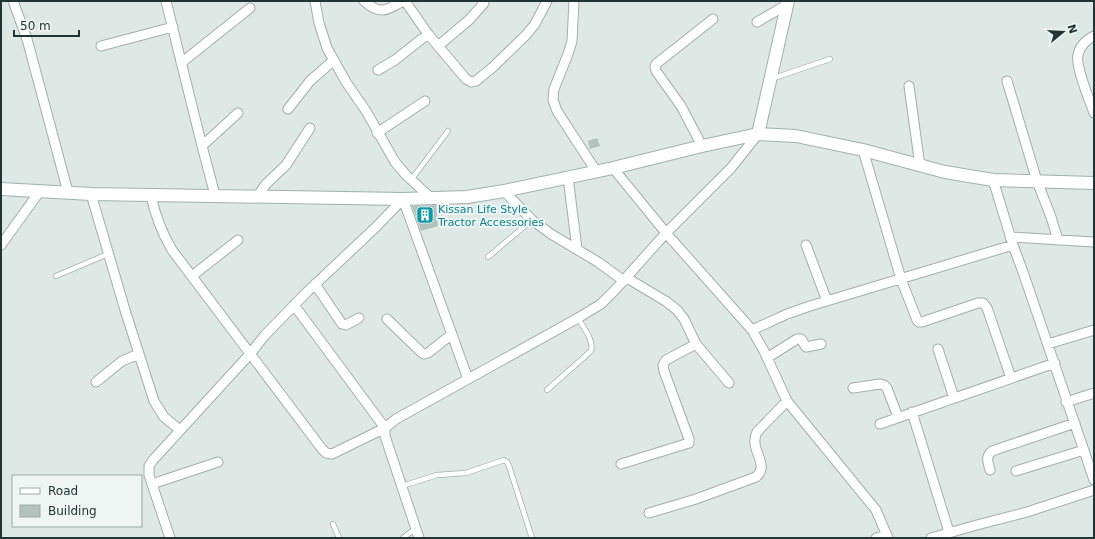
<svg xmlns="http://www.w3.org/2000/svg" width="1095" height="539" viewBox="0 0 1095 539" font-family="'DejaVu Sans',sans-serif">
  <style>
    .building { fill: #b4c2be }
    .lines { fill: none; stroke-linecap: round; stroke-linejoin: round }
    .lane-casing { stroke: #a2afab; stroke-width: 6 }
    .street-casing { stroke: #a2afab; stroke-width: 11 }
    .secondary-casing { stroke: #9fb2ad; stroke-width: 14 }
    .lane { stroke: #fff; stroke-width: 4.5 }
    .street { stroke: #fff; stroke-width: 9 }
    .secondary { stroke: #fff; stroke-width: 12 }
    .labels { text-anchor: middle; stroke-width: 4; stroke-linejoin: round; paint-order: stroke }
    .culture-label { font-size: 11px; fill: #0d838f; stroke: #eef5f2; text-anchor: start }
  </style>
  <rect width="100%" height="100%" fill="#dee8e4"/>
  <!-- building -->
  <path class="building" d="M597,138L600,146L590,149L588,141Z
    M436,205L438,226L421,231L412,206Z"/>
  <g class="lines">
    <defs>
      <path id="lane" d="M771,79L830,59
        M411,180L448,131
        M488,257L532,220
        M56,276L108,254
        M547,390L591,351C594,340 583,327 578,318
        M402,486L437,475L466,473L504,460L507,462L509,466L532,538
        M333,524L339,538
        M403,538L416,528"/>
      <path id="street" d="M13,1L27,39L68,192
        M166,1L202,146L215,195
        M315,1L319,23L327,48L346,82L366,111L395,162L406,175L431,198
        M364,1C380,15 386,11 403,1
        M405,1L428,34L466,79L471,82L476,81L493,67L526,35L535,24L547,1
        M574,1L572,41L568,54L554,89L553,100L557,111L596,171
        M757,22L788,4
        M1094,36C1086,40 1080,45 1078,55C1075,66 1090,101 1094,113
        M101,46L173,27
        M438,46L469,20L484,3
        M181,63L250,8
        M378,70L395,60L428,34
        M1007,81L1037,181L1051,217L1058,240
        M909,86L920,166
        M288,109L310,81L334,60
        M377,133L425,101
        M202,146L238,113
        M702,146L681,106L656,71L655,67L656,64L713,19
        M863,150L901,279L917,320L919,322H922L978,303H983L987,308L1011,378
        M613,168L666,233L752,330L764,351L787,401L876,510L888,538
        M568,177L577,249
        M993,180L1013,245L1024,275L1094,480
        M504,191L532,220L551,234L598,262L624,281
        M91,194L125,310L154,401L164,417L180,430
        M151,195C155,216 161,231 172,250L322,449L326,453L332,454L385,428L396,419L578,318L601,304L615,290L666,233L731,168L758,134
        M257,197L266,184L286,165L310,128
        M1010,237L1094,242
        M1,245L40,191
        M806,245L827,301
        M192,276L238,240
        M627,278L667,302L677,310L684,319L696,344L729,383
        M315,284L342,324L346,325L359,318
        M294,305L385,428V436L419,538
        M387,319L421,352L424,354L428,353L452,334
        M752,330L787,314L810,306L1013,245
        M1048,344L1094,330
        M938,349L954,398
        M767,358L797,339H801L806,347L821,344
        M96,382L122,361L139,354
        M853,388L880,384L884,385L887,388L898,417
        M1066,402L1094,393
        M912,412L949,532
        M880,424L1055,363
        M621,464L689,443V439L664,371L663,365L666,360L696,344
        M990,470C988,462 985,457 992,451L1075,423
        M1016,471L1084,450
        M152,484L218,462
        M649,513L696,499L756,477C771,464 748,450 757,432L787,401
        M170,538L149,475V466L153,460L250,354L265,335L307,292L376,227L403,199L468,379
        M876,538L887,535
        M931,538L973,526L1027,512L1094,490"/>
      <path id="secondary" d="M758,134L788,1
        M1,189L91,194L403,199L467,197L504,191L613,168L702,146L758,134L796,136L863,150L945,172L993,180L1094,183"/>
    </defs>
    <!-- lane casing -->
    <use href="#lane" class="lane-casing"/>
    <!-- street casing -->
    <use href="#street" class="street-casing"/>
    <!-- secondary casing -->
    <use href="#secondary" class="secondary-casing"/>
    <!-- lane -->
    <use href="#lane" class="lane"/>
    <!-- street -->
    <use href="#street" class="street"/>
    <!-- secondary -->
    <use href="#secondary" class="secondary"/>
  </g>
  <!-- icons -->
  <defs>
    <symbol id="building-square" viewBox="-11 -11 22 22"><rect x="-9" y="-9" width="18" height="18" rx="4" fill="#0f9aa8" stroke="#eef5f2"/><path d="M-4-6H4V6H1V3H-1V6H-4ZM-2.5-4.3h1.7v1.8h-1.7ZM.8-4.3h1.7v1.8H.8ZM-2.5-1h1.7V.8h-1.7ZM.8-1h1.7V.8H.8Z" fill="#fff"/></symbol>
  </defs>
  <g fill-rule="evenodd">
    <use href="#building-square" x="415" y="205" width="20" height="20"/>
  </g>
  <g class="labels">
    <!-- culture labels -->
    <g class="culture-label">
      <text x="438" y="213">Kissan Life Style<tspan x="438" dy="13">Tractor Accessories</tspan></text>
    </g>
  </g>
  <!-- border -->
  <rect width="1095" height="539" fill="none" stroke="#213632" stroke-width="4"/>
  <!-- legend -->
  <rect x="12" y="475" width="130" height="52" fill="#eef5f2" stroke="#9ca9a5"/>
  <rect x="20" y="488" width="20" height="6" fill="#ffffff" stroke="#9ca9a5"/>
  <text x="48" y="495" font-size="12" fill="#213632">Road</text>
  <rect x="20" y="505" width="20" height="12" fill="#b4c2be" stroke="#9ca9a5"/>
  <text x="48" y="515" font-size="12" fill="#213632">Building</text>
  <!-- north arrow -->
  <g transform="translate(1063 32) rotate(72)" stroke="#eef5f2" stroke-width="3" paint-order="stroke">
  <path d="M0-3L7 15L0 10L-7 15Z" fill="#213632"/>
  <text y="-6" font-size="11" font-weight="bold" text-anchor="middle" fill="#213632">N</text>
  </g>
  <!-- scale -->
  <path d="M14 30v6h65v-6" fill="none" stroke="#213632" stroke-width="2"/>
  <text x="20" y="30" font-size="12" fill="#213632" stroke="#eef5f2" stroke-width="3" paint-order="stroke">50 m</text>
</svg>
